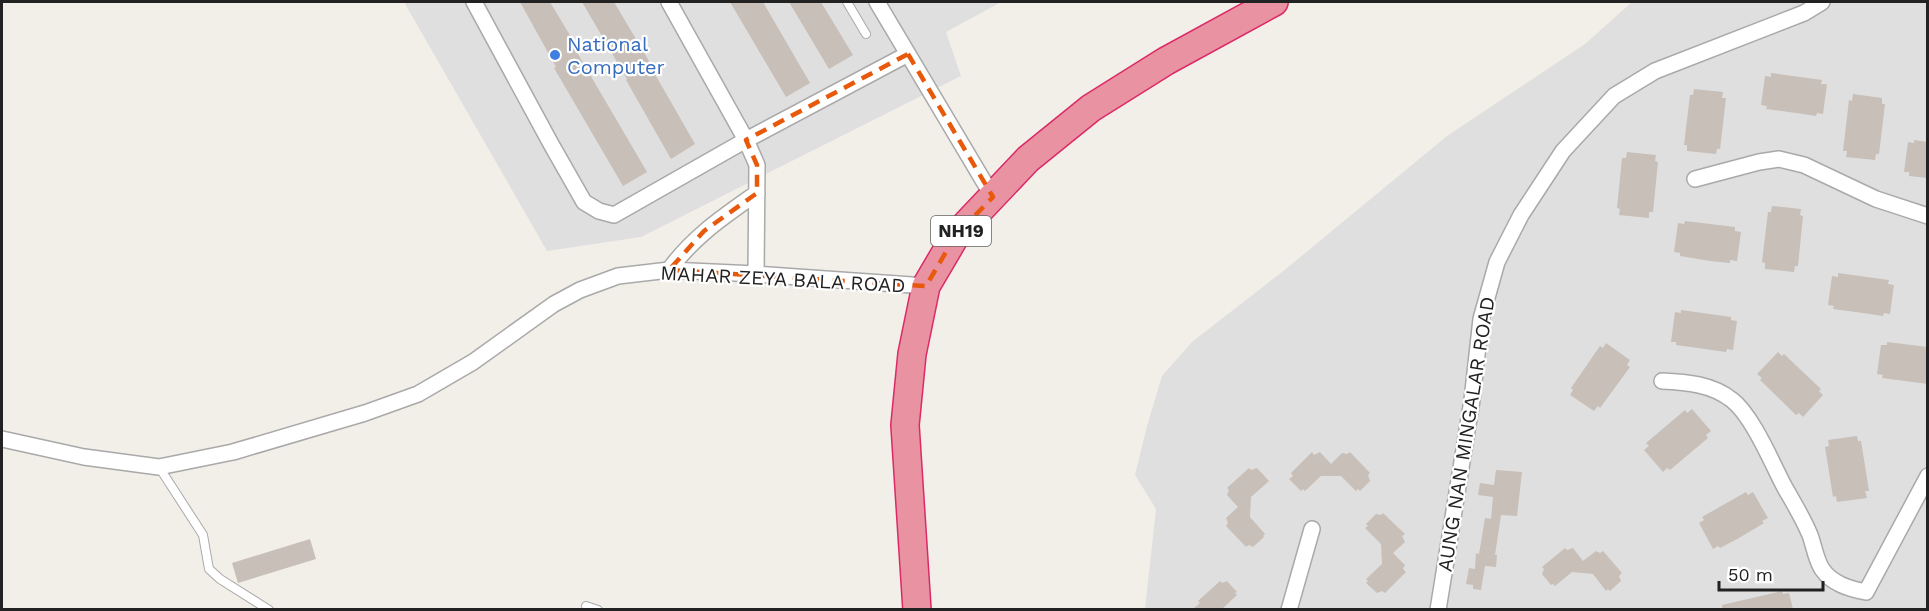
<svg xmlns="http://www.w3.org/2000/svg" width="1929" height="611" viewBox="0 0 1929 611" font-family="'Work Sans',sans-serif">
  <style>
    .residential { fill: #e0dfdf }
    .building { fill: #c7bfb8 }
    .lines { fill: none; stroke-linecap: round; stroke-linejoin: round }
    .lane-casing { stroke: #a9a9a9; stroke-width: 10 }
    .street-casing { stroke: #a9a9a9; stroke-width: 18 }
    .highway-casing { stroke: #dc2a67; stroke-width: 30 }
    .lane { stroke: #fff; stroke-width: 8 }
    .street { stroke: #fff; stroke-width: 15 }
    .highway { stroke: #e892a2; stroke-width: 27 }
    .marked { fill: none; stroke: #e8590c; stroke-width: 4.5; stroke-dasharray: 12 8; stroke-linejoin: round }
    .shop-dot { fill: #3f7fe0; stroke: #fff; stroke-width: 2 }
    .labels { text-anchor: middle; stroke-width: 4.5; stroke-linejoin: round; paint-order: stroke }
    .shield { fill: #fff; stroke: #646464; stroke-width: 1.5 }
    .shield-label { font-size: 18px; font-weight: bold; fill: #222 }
    .shop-label { font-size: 20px; fill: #366cbe; stroke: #fff; text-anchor: start }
    .street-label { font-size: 20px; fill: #222; stroke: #fff }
  </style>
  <rect width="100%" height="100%" fill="#f2efe9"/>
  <!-- residential -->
  <path class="residential" d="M404,2H1001L946,32L961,76L641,237L547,251Z
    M1632,2H1927V609H1145L1156,509L1135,475L1147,426L1162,376L1192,342L1287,268L1447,136L1585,44Z"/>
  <!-- building -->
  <path class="building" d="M520,2H550L577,47L575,49L647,172L623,186L554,68L556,67Z
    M582,2H614L649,61L648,62L695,144L671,159L626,80L627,79Z
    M730,2H763L810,83L786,97Z
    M789,2H821L853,55L829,69Z
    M1771,73L1822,80L1821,84H1827L1823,114L1817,113L1816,116L1796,113L1766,109L1767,106L1761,105L1765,76L1771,77Z
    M1694,89L1723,92L1722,98H1726L1720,149H1717L1716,154L1687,151V145H1684L1690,95H1693Z
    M1853,94L1882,98V104H1885L1879,154H1876L1875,160L1846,157L1847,151H1843L1849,100L1852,101Z
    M1914,140L1928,142V178L1909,176V172H1904L1908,142L1914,143Z
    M1627,152L1656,155L1655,161L1658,162L1653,212H1649V218L1619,215L1620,209L1617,208L1622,158H1626Z
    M1772,206L1801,209L1800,215L1803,216L1798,266H1795L1794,272L1765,269V263L1762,262L1768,212H1771Z
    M1685,221L1735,227V231L1741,232L1737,261L1730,260V263L1710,261L1680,256V253L1674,252L1678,223L1684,224Z
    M1838,273L1889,280L1888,284L1894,285L1890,314L1884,313L1883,316L1863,313L1833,309L1834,306L1828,305L1832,276L1838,277Z
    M1681,310L1731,317V320L1737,321L1733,350L1727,349L1726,352L1676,345V342H1671L1675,312L1681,313Z
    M1887,342L1928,347V384L1882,378L1883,375L1877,374L1881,345H1887Z
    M1606,343L1630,360L1627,365L1630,367L1600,408L1598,406L1594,411L1570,395L1573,390L1571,388L1600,346L1603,348Z
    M1778,352L1782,356L1784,354L1821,389L1819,391L1823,395L1803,417L1799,413L1796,415L1760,380L1762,378L1757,374Z
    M1692,409L1711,431L1706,435L1708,438L1670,470L1667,468L1663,472L1644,450L1649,446L1646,443L1685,410L1687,413Z
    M1857,436L1858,441H1861L1869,491H1865L1867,498L1837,502L1836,496L1833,497L1825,447L1829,446L1828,440Z
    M1312,452L1314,455L1320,452L1331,464L1342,453L1347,454L1350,452L1370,473L1368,475L1370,481L1360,491L1358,489L1356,491L1341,476H1321L1305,491L1303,489L1301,491L1289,479L1293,476L1291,473Z
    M1249,468L1251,470L1257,468L1269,481L1251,497L1250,517L1265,534L1263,536L1264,537L1253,547L1249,545L1246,547L1226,526L1228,523L1226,518L1238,507L1227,495L1229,490L1227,488Z
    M1496,470L1522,472L1517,516L1501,515L1495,555H1497L1496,567L1485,566L1481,590L1473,589V585L1466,584L1469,568L1475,569L1476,553L1479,554L1485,518L1491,519L1493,497L1478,495L1480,483L1494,485Z
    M1746,492L1748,495L1753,492L1768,518L1762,521L1764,523L1739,538L1720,548L1718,546L1713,549L1699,523L1704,520L1702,517Z
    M1383,513L1405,534L1402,536L1405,542L1393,553L1405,565L1403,569L1406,572L1385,593L1382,591L1377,593L1366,583L1368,581L1366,579L1382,564L1381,544L1365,528L1368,526L1366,524L1376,514L1381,515Z
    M310,539L316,559L238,583L232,563Z
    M1565,548L1567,550L1573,548L1583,561L1596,551L1600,553L1603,551L1622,573L1619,576L1621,581L1610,591L1608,589L1606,591L1593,574L1572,572L1555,586L1553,584L1551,585L1542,574L1544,569L1542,567Z
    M1220,581L1222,583L1227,581L1237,592L1235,593L1237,595L1222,609H1193L1200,603L1198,601Z
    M1782,591L1783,594L1789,593L1793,609H1722V605Z"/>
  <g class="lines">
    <defs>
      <path id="lane" d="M847,2L866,34
        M159,467L203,535L209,569L220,579L269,610
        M586,606L598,610"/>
      <path id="street" d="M474,2L551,144L584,202L599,211L614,215L746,140L908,54
        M669,2L746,140L757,165L756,274
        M877,2L993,197
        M1695,179L1759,162L1779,159L1804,165L1876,199L1928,216
        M669,270C694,236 723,217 757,193
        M1662,381C1686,382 1712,384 1732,400C1752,415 1772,463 1784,486C1793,502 1803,518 1810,535C1814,546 1816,560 1822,569C1832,584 1850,589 1866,592L1928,476
        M2,439L84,457L159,467L233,452L365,413L418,394L473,362L554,304L580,290L618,276L669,270L756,274L926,286
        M1289,610L1312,529
        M1438,610L1472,400L1481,319L1497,262L1521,215L1563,151L1614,96L1655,71L1804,13L1822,2"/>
      <path id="highway" d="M917,610L905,425L912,354L926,286L956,235L1028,159L1091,108L1166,61L1274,2"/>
    </defs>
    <!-- lane casing -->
    <use href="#lane" class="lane-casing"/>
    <!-- street casing -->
    <use href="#street" class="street-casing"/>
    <!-- highway casing -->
    <use href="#highway" class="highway-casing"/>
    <!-- lane -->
    <use href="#lane" class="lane"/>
    <!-- street -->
    <use href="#street" class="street"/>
    <!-- highway -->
    <use href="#highway" class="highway"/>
  </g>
  <!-- marked area -->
  <path class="marked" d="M908,54L993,197L956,235L926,286L669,270L704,231L757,193V165L746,140Z"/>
  <!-- markers -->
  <circle class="shop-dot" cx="555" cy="55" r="6"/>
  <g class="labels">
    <!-- shield labels -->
    <rect class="shield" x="931" y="216" width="60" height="30" rx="4.5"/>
    <g class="shield-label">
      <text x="961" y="237">NH19</text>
    </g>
    <!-- shop labels -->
    <g class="shop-label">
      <text x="567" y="51">National<tspan x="567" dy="23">Computer</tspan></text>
    </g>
    <!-- street labels -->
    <g class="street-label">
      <text transform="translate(783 279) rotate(3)" y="7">MAHAR ZEYA BALA ROAD</text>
      <text transform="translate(1466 434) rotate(-81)" y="7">AUNG NAN MINGALAR ROAD</text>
    </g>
  </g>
  <!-- border -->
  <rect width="1929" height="611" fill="none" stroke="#222222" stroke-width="6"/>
  <!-- scale -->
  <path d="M1719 581v9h104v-9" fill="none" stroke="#222222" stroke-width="3"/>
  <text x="1728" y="581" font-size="18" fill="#222222" stroke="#ffffff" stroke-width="4.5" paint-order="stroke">50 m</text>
</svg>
